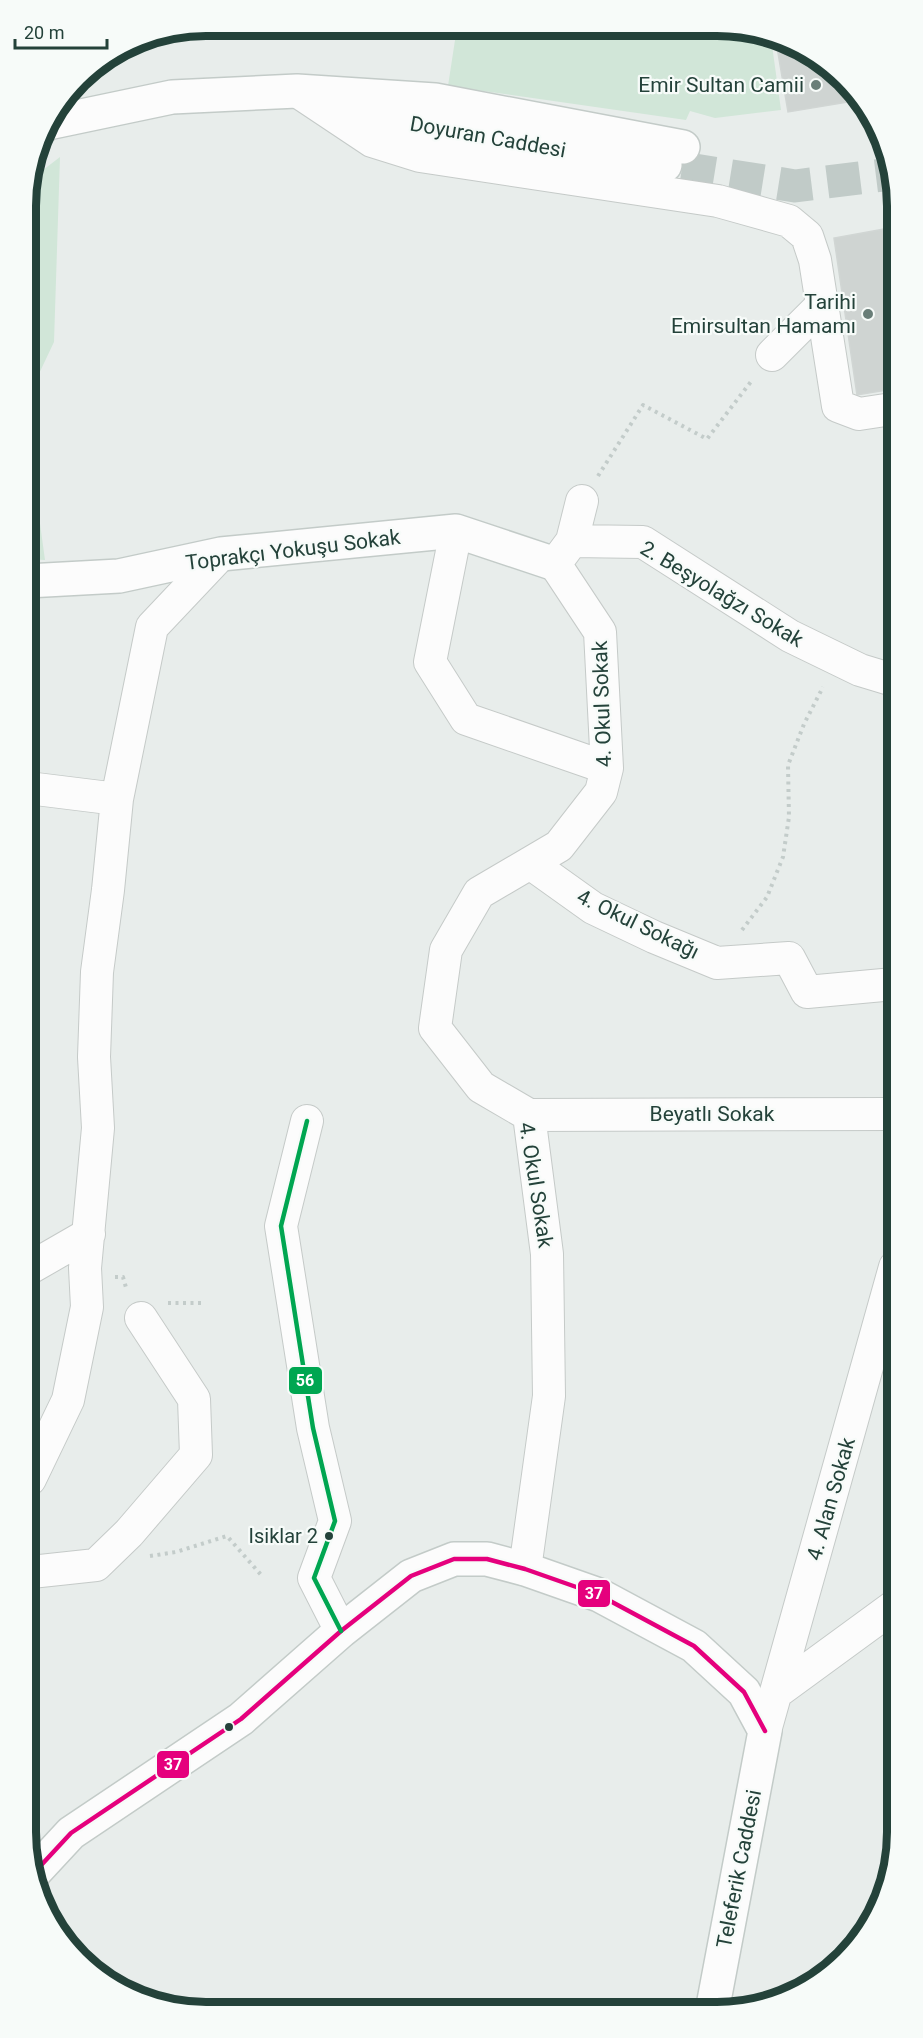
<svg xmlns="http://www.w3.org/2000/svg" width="923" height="2038" viewBox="0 0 923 2038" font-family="Roboto,sans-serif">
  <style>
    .green { fill: #d1e6d8 }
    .building { fill: #cfd4d2; stroke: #d1d6d4; stroke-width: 1.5 }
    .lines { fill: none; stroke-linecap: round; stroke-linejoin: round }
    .secondary-tunnel { stroke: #c1cbc8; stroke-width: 33; stroke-dasharray: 33 16; stroke-linecap: butt }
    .minor-casing { stroke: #c5cac8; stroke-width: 34 }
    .secondary-casing { stroke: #c3cbc8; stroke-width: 36 }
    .path { stroke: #c3ccca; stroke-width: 4; stroke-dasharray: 3 4.5; stroke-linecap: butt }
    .minor { stroke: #fcfcfc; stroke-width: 32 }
    .secondary { stroke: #fcfcfc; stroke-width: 33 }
    .bus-1-casing { stroke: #f7fbf9; stroke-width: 9 }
    .bus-2-casing { stroke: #f7fbf9; stroke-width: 9 }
    .bus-1 { stroke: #e5007d; stroke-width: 4.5 }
    .bus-2 { stroke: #00a651; stroke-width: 4.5 }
    .poi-dot { fill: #697e78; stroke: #f7fbf9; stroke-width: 2 }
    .bus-dot { fill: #24423a; stroke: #f7fbf9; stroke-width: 2 }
    .labels { text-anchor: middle; stroke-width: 4.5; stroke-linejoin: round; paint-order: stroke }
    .bus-label { font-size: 20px; fill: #24423a; stroke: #f7fbf9; text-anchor: end }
    .poi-label { font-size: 21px; fill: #24423a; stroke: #f7fbf9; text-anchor: end }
    .street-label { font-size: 21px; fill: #24423a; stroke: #f7fbf9 }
    .rim { fill: none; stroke: #24423a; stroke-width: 8 }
    .line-badge { stroke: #f7fbf9; stroke-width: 2 }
    .badge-label { font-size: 16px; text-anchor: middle; font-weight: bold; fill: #fff }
  </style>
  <rect width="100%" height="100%" fill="#e8edeb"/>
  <!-- green -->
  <path class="green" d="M206,26H251L121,49L137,39Z
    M457,27L727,29L731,40L763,35L771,38L781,110L715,118L690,111L686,120L448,86Z
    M60,157L54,342L27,399L26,194L30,180Z
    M27,429L45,560L27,559Z"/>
  <!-- building -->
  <path class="building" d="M776,41L836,71L860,100L788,112Z
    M890,228L892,389L857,395L834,238Z"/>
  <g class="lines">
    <!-- secondary-tunnel -->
    <path class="secondary-tunnel" d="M682,168L795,186L891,174"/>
    <defs>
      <path id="minor" d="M297,91L372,141L420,156L718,201L789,221L807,236L815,260L838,406L859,414L892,409
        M772,355L822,305
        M456,531L430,662L466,719L607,768
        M572,541L582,501
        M28,788L117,799
        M530,863L593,908L654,937L717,963L789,958L807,992L894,984
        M529,1115L895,1114
        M307,1121L281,1226L313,1428L335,1521L314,1578L341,1631
        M30,1268L89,1234
        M30,1479L68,1400L87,1307L85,1268L98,1128L94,1057L97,972L108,890L117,799L152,627L221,554
        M525,1569L549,1396L547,1254L529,1115L481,1087L435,1028L446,950L479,893L559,846L601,792L607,768L600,632L555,564L572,541L643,542L790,636L860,670L893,680
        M31,1572L96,1565L129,1533L196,1455L194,1399L141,1318
        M777,1692L896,1605
        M765,1731L895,1267"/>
      <path id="secondary" d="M354,108L431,131L665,165
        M45,125L48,123L172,97L297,91L435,100L683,147
        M27,581L119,576L221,554L456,531L555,564
        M32,1875L71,1833L241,1719L341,1631L411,1576L454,1559H487L525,1569L599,1595L694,1646L744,1692L765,1731L713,2006"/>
    </defs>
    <!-- minor casing -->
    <use href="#minor" class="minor-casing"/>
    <!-- secondary casing -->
    <use href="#secondary" class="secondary-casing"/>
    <!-- path -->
    <path class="path" d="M598,476L643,405L707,439L753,379
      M742,930L767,897L783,857L789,817L788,765L804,724L823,687
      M115,1277H123L127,1291
      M168,1303H201
      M150,1556L176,1552L227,1536L262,1576"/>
    <!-- minor -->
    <use href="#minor" class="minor"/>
    <!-- secondary -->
    <use href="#secondary" class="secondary"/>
    <defs>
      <path id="bus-1" d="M32,1875L71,1833L241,1719L341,1631L411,1576L454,1559H487L525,1569L599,1595L694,1646L744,1692L765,1731"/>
      <path id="bus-2" d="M307,1121L281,1226L313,1428L335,1521L314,1578L341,1631"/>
    </defs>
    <!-- bus-1 casing -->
    <use href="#bus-1" class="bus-1-casing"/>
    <!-- bus-2 casing -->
    <use href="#bus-2" class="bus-2-casing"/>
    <!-- bus-1 -->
    <use href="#bus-1" class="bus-1"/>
    <!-- bus-2 -->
    <use href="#bus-2" class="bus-2"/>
  </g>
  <!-- markers -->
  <g class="poi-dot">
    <circle cx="816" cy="85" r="6"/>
    <circle cx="868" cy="314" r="6"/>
  </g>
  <g class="bus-dot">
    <circle cx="329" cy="1536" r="5"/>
    <circle cx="229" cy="1727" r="5"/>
  </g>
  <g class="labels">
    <!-- bus labels -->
    <g class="bus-label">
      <text x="318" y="1543">Isiklar 2</text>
    </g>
    <!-- poi labels -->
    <g class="poi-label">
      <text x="804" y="92">Emir Sultan Camii</text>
      <text x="856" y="309">Tarihi<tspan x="856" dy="24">Emirsultan Hamamı</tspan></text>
    </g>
    <!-- street labels -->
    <g class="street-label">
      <text transform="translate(488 137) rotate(10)" y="7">Doyuran Caddesi</text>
      <text transform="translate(293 550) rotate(-7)" y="7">Toprakçı Yokuşu Sokak</text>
      <text transform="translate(722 594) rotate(31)" y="7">2. Beşyolağzı Sokak</text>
      <text transform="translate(602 704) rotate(-92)" y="7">4. Okul Sokak</text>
      <text transform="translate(638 924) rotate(26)" y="7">4. Okul Sokağı</text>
      <text x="712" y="1121">Beyatlı Sokak</text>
      <text transform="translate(536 1185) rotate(81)" y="7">4. Okul Sokak</text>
      <text transform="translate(831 1499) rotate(-74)" y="7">4. Alan Sokak</text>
      <text transform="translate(739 1869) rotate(-79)" y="7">Teleferik Caddesi</text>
    </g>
  </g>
  <!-- crop -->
  <path d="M0 0H923V2038H0ZM206 36H717A170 170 0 0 1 887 206V1832A170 170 0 0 1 717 2002H206A170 170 0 0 1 36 1832V206A170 170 0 0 1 206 36Z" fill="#f7fbf9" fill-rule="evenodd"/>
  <path class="rim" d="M206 36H717A170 170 0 0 1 887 206V1832A170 170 0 0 1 717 2002H206A170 170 0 0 1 36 1832V206A170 170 0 0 1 206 36Z"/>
  <g class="line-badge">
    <rect x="288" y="1366" width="35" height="29" rx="6" fill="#00a651"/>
    <rect x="577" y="1579" width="34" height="29" rx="6" fill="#e5007d"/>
    <rect x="156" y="1750" width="34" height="29" rx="6" fill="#e5007d"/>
  </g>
  <g class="badge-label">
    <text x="305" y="1386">56</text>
    <text x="594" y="1599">37</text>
    <text x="173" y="1770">37</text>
  </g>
  <!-- scale -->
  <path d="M15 39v9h92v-9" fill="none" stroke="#24423a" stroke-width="3"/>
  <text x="24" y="39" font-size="18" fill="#24423a" stroke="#f7fbf9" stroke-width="4.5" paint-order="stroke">20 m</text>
</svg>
